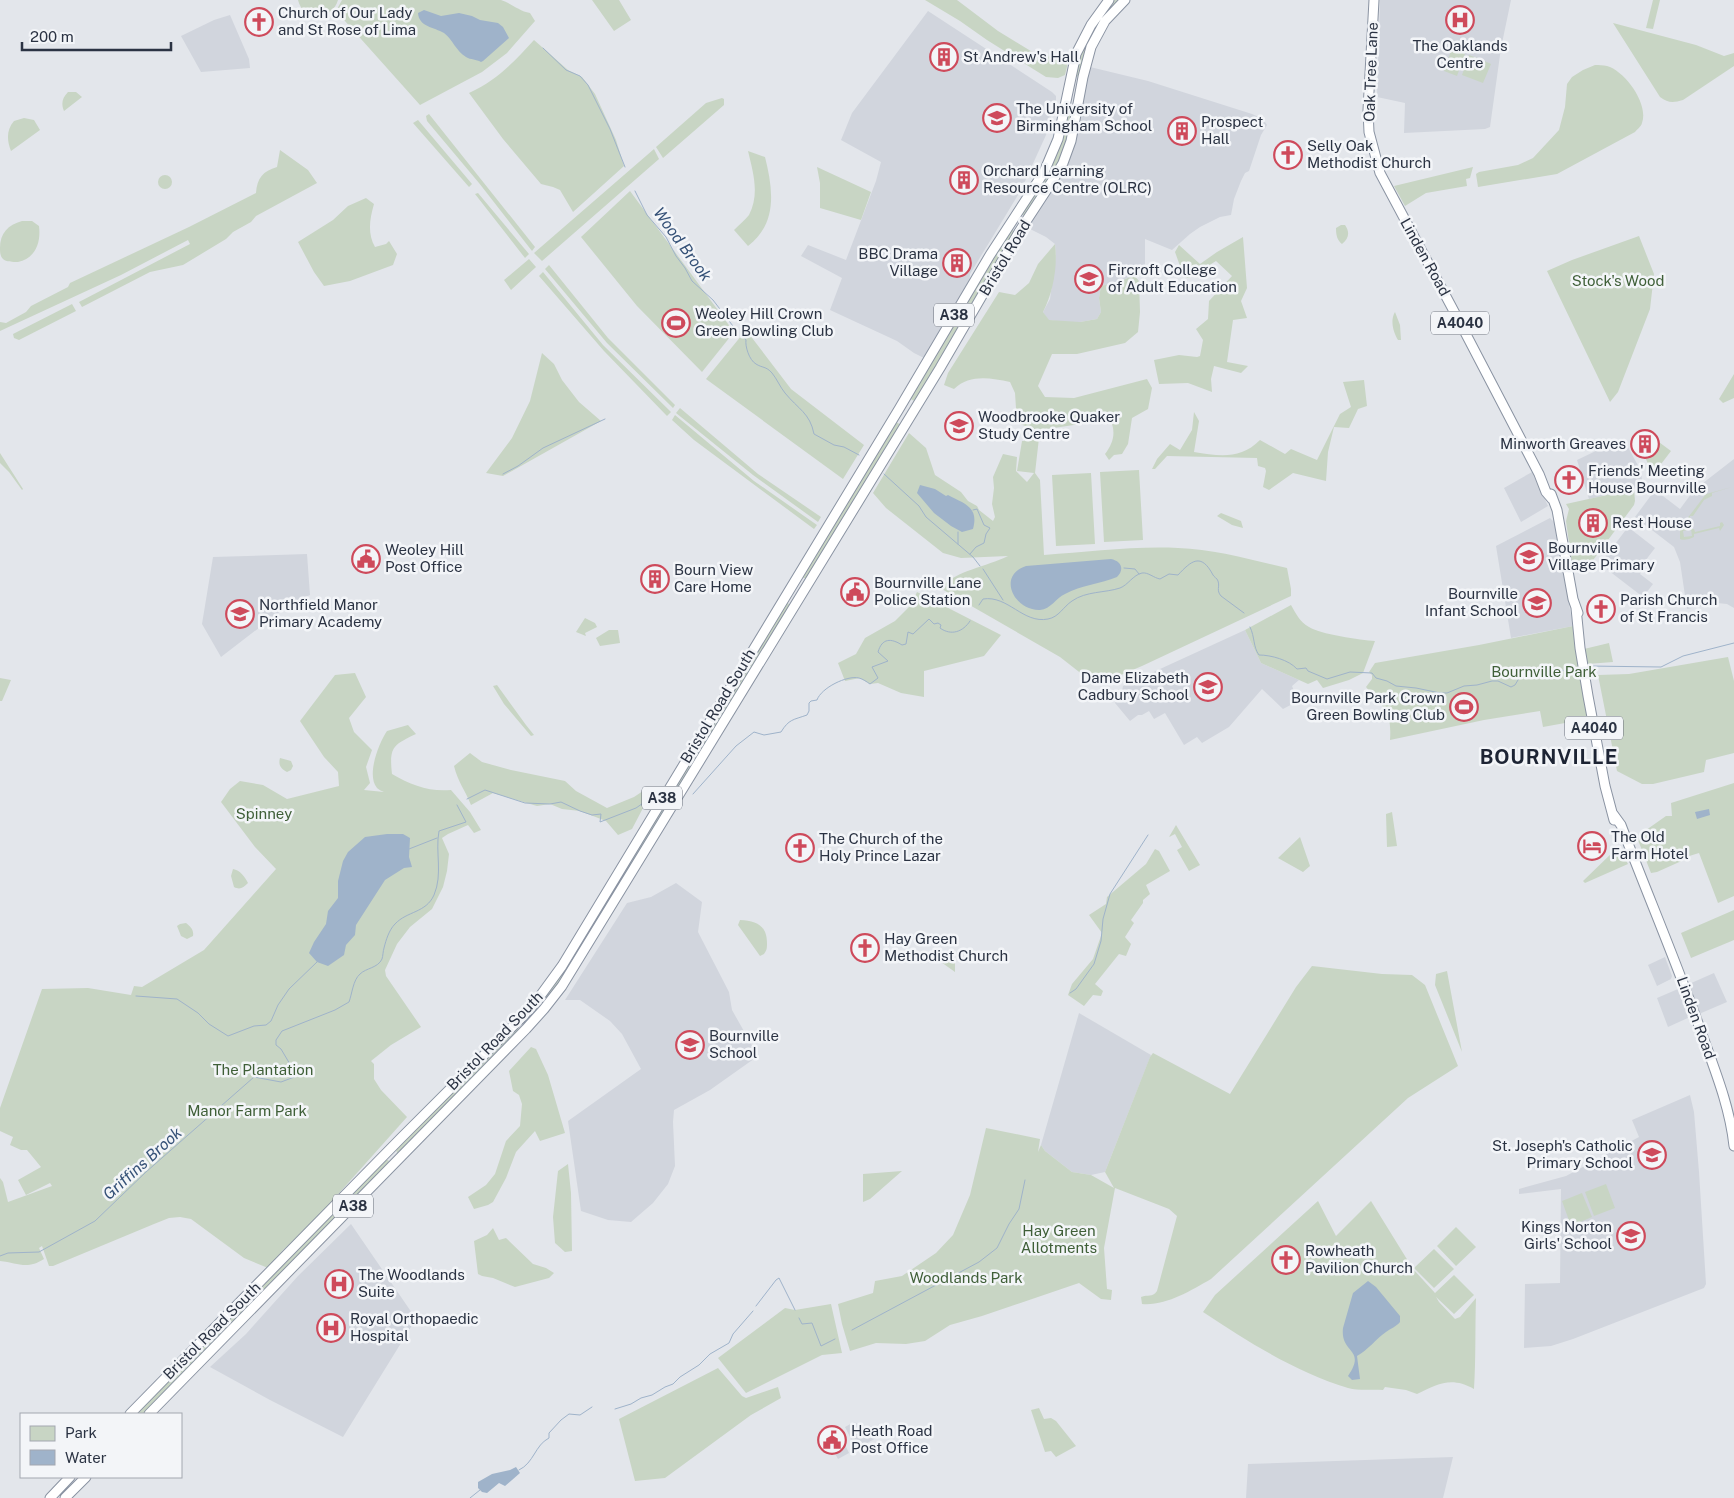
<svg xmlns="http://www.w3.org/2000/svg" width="1734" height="1498" viewBox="0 0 1734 1498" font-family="'Public Sans',sans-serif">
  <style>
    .built { fill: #d1d5dd }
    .green { fill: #c8d5c4 }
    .water { fill: #9fb3ca }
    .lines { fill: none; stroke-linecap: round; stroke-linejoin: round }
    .stream { stroke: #9fb3ca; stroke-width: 1 }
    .highway-casing { stroke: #8a93a2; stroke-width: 11 }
    .highway { stroke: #fff; stroke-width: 9 }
    .labels { text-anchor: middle; stroke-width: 5; stroke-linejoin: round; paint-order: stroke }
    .shield { fill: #f3f5f8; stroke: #676d79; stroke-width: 1 }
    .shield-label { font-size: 14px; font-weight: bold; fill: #2b3343 }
    .poi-label { font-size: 15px; fill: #2b3343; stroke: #f3f5f8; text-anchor: start }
    .street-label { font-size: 15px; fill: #2b3343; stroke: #f3f5f8 }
    .park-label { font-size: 15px; fill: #3f5f38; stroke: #f3f5f8 }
    .water-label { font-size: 16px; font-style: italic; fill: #355177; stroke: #f3f5f8 }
    .district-label { font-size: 20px; font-weight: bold; letter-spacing: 1px; fill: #1d2434; stroke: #f3f5f8 }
  </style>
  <rect width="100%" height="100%" fill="#e3e6eb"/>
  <!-- built -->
  <path class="built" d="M1380,0H1511L1501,48L1490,127L1485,129L1404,133L1405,103L1377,97Z
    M928,11L1052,92L1056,96V100L1046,135L1021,190L970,274L969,286L924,358L914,353L897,341L830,310L842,278L801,256L808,245L846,260L876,181L881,162L841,140L852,113Z
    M230,15L249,59L250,68L201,72L181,36L214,20Z
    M1090,67L1148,81L1252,114L1263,119L1267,125L1261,135L1249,171L1245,173L1241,181L1234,199L1231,215L1220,217L1200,227L1190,234L1172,250L1145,239V269L1121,281L1101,286L1099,298L1101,312L1097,319L1080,322H1065L1048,320L1043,312L1050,299L1056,255L1055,244L1046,237L1026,227Z
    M1623,438L1641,471L1642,481L1639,485L1634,489L1589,499L1577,460Z
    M1734,459V608L1727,604L1717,603L1687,609L1680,562L1674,547L1635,517L1655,490L1680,509L1694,490Z
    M1532,472L1548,506L1521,522L1504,488Z
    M1550,518L1554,522L1573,626L1511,638L1496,546Z
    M1628,527L1655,548L1642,565L1645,567L1640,574L1653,584L1643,597L1600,564Z
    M307,554L310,595L290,604L221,657L202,624L213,557Z
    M1245,630L1261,663L1299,680L1292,686L1298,701L1283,709L1262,689L1229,727L1202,743L1197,737L1184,745L1165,713L1154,719L1149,711L1142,715H1138L1130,721L1115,703L1121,696L1123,686Z
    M676,883L702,902L698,932L729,992L732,1010L758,1056L710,1090L674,1110L673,1122L675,1166L668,1184L653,1203L631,1222L608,1220L581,1211L568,1121L641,1069L622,1034L610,1021L580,1000H565L627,903L651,897Z
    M1665,957L1672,976L1671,979L1657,986L1648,965Z
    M1714,973L1727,1002L1699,1014L1689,984Z
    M1678,989L1680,990L1690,1017L1668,1027L1657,998Z
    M1079,1013L1151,1055L1105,1172L1091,1175L1072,1172L1045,1151L1041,1145Z
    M1690,1095L1694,1112L1699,1172L1706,1284L1704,1288L1573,1339L1551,1346L1524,1348L1525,1284L1560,1283L1561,1189L1519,1194V1189L1566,1176L1639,1137L1632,1120Z
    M351,1224L412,1313L414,1322L343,1437L270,1400L210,1367L246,1334L298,1276Z
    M854,1422L864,1427L875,1426L880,1436L856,1449L845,1427Z
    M838,1430L849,1453L838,1459L826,1437Z
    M1453,1457L1443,1498H1246L1248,1464Z"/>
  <!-- green -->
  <path class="green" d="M298,0H338C332,21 303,22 298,0Z
    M342,0H501C511,3 519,11 530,13L535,21L507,53L482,72L420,105L336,11Z
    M592,0H619L631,20L614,31Z
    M925,0H957L998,31L1039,56L1065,55L1071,50L1065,75L1058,78L1046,77L987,40L960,21Z
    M1114,0H1122L1114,9L1079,77L1076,76L1075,74C1085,43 1093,25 1114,0Z
    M1653,0H1660L1653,29L1646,28Z
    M1613,23L1696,45L1724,56L1734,53V66L1683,100C1673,103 1668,103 1660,97Z
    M534,40L568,70L582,77L595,94L616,140L624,166L573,212L560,190L553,187L541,184L503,139L469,93C497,80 513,63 534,40Z
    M1452,48L1465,54L1457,76L1444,71Z
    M1469,55L1480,59L1473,76L1480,59L1491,64L1483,83L1462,75Z
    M1595,65C1599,65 1603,65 1607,66C1625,71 1649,104 1642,123C1641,127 1637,129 1635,132L1557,174L1478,187L1476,174L1479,172L1518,165L1533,158L1559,130L1565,107L1567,84L1572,77L1583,70Z
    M68,92H76L82,97L64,111C61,104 62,98 68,92Z
    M722,98L724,99V105L663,158L656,147L706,103Z
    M1069,109L1074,111L1062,160L1028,215H1023L1021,214Z
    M429,114L535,247L532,251L479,183L427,121L426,116Z
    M24,118L34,120L40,130L11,151C7,141 6,130 14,121Z
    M418,120L472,184L469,187L413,123Z
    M654,149L659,159L542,261L534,253Z
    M280,150L308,170L317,183L256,216L251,222L233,232L226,239L183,265L150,272L82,307L79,302L190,244L188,240L121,275L0,331V322L6,323L26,312L31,306L68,287L70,283L189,227L256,193C257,178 263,171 277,167Z
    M748,151L765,157C773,189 778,223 748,246L734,230C739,225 745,220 749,215C760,194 753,172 748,151Z
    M817,167L871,192L861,220L820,208V183Z
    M1473,167L1470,178L1466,179L1467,186L1426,193L1405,206L1394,186Z
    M158 182a7 7 0 1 1 14 0a7 7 0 1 1-14 0Z
    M630,191L734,332L702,372L637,306L581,237Z
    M478,193L529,254L525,258L475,194Z
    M366,198L374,204C370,218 367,233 375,247L386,244L389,241L397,254L393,265L350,281L324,286L314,272L298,242L333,220L348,206Z
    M22,221H32L39,226C41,242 36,258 18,262C13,262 6,262 3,259C0,256 0,252 0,248C0,233 8,225 22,221Z
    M1341,225H1345C1350,232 1349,239 1342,244C1337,240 1336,235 1336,228Z
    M1009,229H1012L1016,234L916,402L909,398Z
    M1639,236L1654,274L1650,309L1618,392L1610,402L1547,271L1572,260Z
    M1243,237L1247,288L1241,301L1247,318L1233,320L1227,362L1248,366L1241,373L1214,366L1211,379L1212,392L1188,383L1159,384L1154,360L1179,355L1197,357L1200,356L1203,340L1196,329L1208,319L1209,301L1232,276L1216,261L1203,269L1196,264L1194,266L1196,270V274L1189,278L1184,277L1175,252L1179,245L1200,264L1217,252Z
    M1055,244C1058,266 1053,293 1043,312L1049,320L1080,322L1097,319L1101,312L1099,298L1101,286L1121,281L1134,275L1139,281L1140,312L1138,332L1125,343L1077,354H1052L1038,386L1045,397L1074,398L1147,379L1152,388L1148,409L1132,418L1128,444L1122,454L1114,455L1109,460L1105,454C1113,443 1116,434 1111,421L1087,423L1047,429L1042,432L1017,423L1015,393L1010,382C990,378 970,374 954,389L944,385L948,373L999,292L1015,295L1029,283L1038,264Z
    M529,259L536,267L511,290L504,280Z
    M549,265L608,338L675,405L673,408L607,343L545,269Z
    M543,272L603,345L671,412L667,416L604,351L539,276Z
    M72,304L76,311L19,340L14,338L13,334Z
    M1395,312L1400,325L1401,340H1398C1393,332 1390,320 1395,312Z
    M746,330L791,389L864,445L843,479L706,379Z
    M542,353L554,364L562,380L579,402L601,421L503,476L486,473L512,438L530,401Z
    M1734,374V398L1723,403L1719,399Z
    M1364,380L1367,406L1358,409L1349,428L1334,427L1328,452L1326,481L1293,473L1269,490L1263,487L1266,471L1265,468L1258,466L1257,458L1167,456L1155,469H1152L1157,459L1170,444L1180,450L1192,430L1194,412L1199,421L1194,452C1219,456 1240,460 1260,440L1285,454L1291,449L1317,460L1340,414L1351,407L1343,382Z
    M680,408L758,474L821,517L818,522L753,475L676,413Z
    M675,415L754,481L817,525L814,529L694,440L672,420Z
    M894,421L903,426L807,578H803L802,574Z
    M1644,431L1671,451L1655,472L1651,470L1638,442Z
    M909,433L926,448L935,475L961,492L968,501L977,506L979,510L993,521L995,517L992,504L994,488L993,477L1003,454L1017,457L1016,471L1027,482L1034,473L1017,471L1022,441H1024V436L1039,438L1035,473L1040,480L1044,555C1088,552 1133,546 1178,548C1215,549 1251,560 1287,568L1291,589V596L1142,666L1116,677L1083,675L1060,657L940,588C957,570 986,567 1008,556L961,558L943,553L886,508L873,493Z
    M0,453L23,489L22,490L9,472L0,463Z
    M1139,470L1143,540L1104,542L1100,472Z
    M1091,473L1095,544L1056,546L1052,475Z
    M1732,487L1712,493V496L1704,500L1693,516H1690V519L1693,521L1688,522L1689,526H1686L1687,530L1683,531L1684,537L1692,536L1691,529H1694L1695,532L1720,526V523L1722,522L1724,525L1720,531L1719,528L1694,534V537C1690,539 1684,541 1680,539V528L1706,494Z
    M1634,489L1635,501L1634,505L1585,571L1582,572L1575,570L1572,564L1566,521L1569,509L1566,504Z
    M1221,513L1241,521L1243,528L1232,525L1217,516Z
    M917,592L1001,635L984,656L924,671V697L901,693L878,683L870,684L860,678L845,681L838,663L856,654L865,638L895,621L911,605Z
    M787,602L791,607L616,895H609Z
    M1291,605C1296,614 1300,622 1309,627C1319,634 1361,640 1375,641L1363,673L1349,680L1323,688L1317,680L1308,684L1261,663L1245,630Z
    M585,618L595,623L597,627L585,633L586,636L576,632Z
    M1573,626C1585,654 1588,688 1587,719L1543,727L1540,711L1484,720L1390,740C1392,711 1384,708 1366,687L1372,679V675L1369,672L1375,663L1479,645Z
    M609,630H618L620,643L600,646L596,638Z
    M1609,643L1613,662L1587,664L1584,649Z
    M1728,657L1734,681V753L1706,760L1704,772L1653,784H1642L1617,771L1598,675L1629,674Z
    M355,673L366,697L349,718L354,732L372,750L366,767L370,783L364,790L384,792C382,791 379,790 377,788C366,775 379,743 387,731L408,725L416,734C393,745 389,747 392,774C411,785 429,792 451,790L470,812L481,830L474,833L468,825L448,834L442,838L449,854L447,871L443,887L432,909L410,927L397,944L385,970L386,976L421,1027L391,1045L371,1061L374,1064V1079L381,1090L407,1117L307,1229L283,1250L268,1268L244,1258L191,1219L180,1217L169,1218L154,1224L53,1266H49L42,1246L39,1248L44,1259C27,1270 18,1263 0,1261V1178L3,1182L8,1202L52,1186L50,1183L26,1195L18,1180L41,1167L27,1150H21L10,1145L13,1137L0,1131V1108L42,989L88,988L131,995L134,986L142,987L204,950L276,869L255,847L221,802L230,789L240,781L263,785L287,799L339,786L338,772L324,757L300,721L335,675Z
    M0,678L11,680L2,701H0Z
    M497,685L526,725L534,735L531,736L504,704L493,686Z
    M470,753L482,762L511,770L565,781L576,791L607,808L634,797L649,787L653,789L632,829L618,835L606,821L580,811L562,809L550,804L537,806L493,793L471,805C465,790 458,782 454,766Z
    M280,758L291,761L293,766L291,770L287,772C281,769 278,765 280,758Z
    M1734,783V896L1718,903L1699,853L1686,857V859L1657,872L1651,873L1638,840L1639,835L1666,816H1672L1671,803Z
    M1392,812L1397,846L1387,847L1386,814Z
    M1176,825L1200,865L1189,871L1177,850L1182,847L1175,834L1169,837Z
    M1300,837L1310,866L1303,872L1278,858Z
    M1155,849L1159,851L1170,871L1146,885L1150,894L1143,900V903L1131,920L1134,923L1125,937L1131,944L1126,956L1119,954L1095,984L1103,991L1101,996L1093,995L1084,1006L1068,995L1072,984L1093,959L1102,933L1089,915L1106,904L1107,897L1146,864Z
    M1618,849L1621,851L1628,864L1585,883L1583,881L1615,850Z
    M233,869C240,870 245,877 248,883C243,888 240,890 234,887L231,876Z
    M609,902L560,985L534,1017L531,1011L595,917L605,905Z
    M1734,910V940L1691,958L1681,933Z
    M740,920C756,921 767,925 767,943C767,948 767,950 764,954L760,956L738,925Z
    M186,923C191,927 194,930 193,936L187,939L181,936L177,926L180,924Z
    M950,956L955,960V972L941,962Z
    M1312,966L1382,974L1412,975L1425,985L1458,1066L1408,1098L1211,1279C1190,1291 1166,1306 1142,1304L1141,1297C1148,1294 1152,1298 1157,1291L1177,1216L1169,1209L1115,1188L1104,1248L1107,1289L1112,1290L1111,1300L1101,1299L1079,1283L982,1316L950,1325L925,1341L906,1344L876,1343L850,1351L842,1324L838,1304L873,1293L875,1281L902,1276L936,1253L953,1235L970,1195L986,1128L1040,1139L1038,1152L1041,1145L1045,1151L1072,1172L1091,1175L1114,1188L1105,1172L1150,1057L1153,1053L1230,1094L1296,987Z
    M1447,971L1462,1052L1435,985L1436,974Z
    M517,1027L521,1031L402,1153H397L396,1149L401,1141Z
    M531,1047L536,1049L548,1075L565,1133L540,1141L535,1131L516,1152L506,1178L493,1202L488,1205L474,1209L468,1197L486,1185L495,1174L506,1141L520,1126L522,1104L519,1095L513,1091L509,1071Z
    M385,1160H388L390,1163L270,1288L144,1414H133L280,1268Z
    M568,1164L571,1193L572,1251L565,1252L555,1243L553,1217L558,1171Z
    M902,1171L870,1199L863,1202V1174Z
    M1606,1184L1615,1208L1594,1216L1585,1192Z
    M1582,1193L1592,1217L1571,1226L1562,1201Z
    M1318,1201L1336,1236L1371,1201L1413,1269L1435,1293L1454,1275L1474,1295L1454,1314L1436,1297L1439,1302L1455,1319L1460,1317L1476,1298C1475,1328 1476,1358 1474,1389C1451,1376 1438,1384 1417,1394L1406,1390L1385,1387L1383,1390C1372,1389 1359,1391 1348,1388C1296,1372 1248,1342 1203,1312L1215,1295Z
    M1456,1227L1476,1247L1456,1266L1437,1246Z
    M493,1228L499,1240L506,1238L533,1264L546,1268L554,1273L549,1278L515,1287L493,1278L482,1276L478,1274L474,1241L487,1235Z
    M1434,1249L1454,1269L1434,1288L1414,1268Z
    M831,1304L842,1353L822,1355L746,1393L718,1358L785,1308L795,1310Z
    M718,1368L742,1396L746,1398L778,1387L781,1398L751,1415L665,1478L635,1481L619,1419Z
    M1039,1408L1044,1419L1051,1418L1056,1421L1076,1446L1056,1457L1051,1451L1045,1452L1031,1410Z"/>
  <!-- water -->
  <path class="water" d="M424,10L441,16L459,13L472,16L480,20L498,23L503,27L509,38L483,61L481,62C476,59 471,60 466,57C456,51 453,40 444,33C434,27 419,27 418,13Z
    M920,485L935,489L946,496L948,495C965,504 979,507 973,529L962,532L951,526L934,513L917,493Z
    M1111,559C1121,561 1125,569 1117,577C1101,584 1081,585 1065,594C1056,598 1051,609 1040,610C1015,611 996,576 1026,566Z
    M1709,809L1710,815L1697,819L1695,812Z
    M387,834H403L410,838L409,857L412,867L404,868L385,880L356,925L355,935L346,945L344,955L328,966L317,962L309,953L314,942L326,924L328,911L338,898V881L343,861L348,852L365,837Z
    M1368,1281L1376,1287L1400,1316V1322C1396,1327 1391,1328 1386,1332C1376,1339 1368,1350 1357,1356L1360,1379L1352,1380L1348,1376C1367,1348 1340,1354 1343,1328L1353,1293Z
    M516,1467L520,1473L505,1486L499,1483L487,1493L482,1492L478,1488V1482L492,1474L510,1470Z"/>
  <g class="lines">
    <!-- stream -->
    <path class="stream" d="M543,48L566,70L580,76L588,85L610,129L625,167
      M635,191L647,215L666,237L676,256L685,268L692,281L713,300L736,330
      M743,336L746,340C745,346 749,360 756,364C762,368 766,366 772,373C777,379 780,387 785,393C798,409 810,413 814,434L834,445L844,447L859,455
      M503,474L518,466L543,448L605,419
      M884,474L919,506L926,517L973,557L980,566
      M958,532V544
      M970,554L976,547L984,543L986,534L990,528L984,525L977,509L973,510
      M1124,568L1135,569L1139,574
      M983,569L1003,600
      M979,605L983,599C1008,595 1023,624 1048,619C1059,617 1063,607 1072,601C1086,591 1105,593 1120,588C1128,585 1133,575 1142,573C1148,572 1154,578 1160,579L1169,574L1178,575C1191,561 1201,552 1213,575C1214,577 1217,578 1218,581C1220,587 1216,590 1221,596L1244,613
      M1250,627C1255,637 1253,647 1259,655C1271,655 1289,660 1297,669L1306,668L1308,671L1327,679L1350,672L1372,673L1376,678L1387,681L1396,686L1416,688L1440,693H1447L1464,686L1477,685L1492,681H1498L1511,687L1515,685L1521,675L1530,670L1545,667L1559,671L1578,668
      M1588,666L1661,667L1683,656L1734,643
      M693,794L736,746L754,732L764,735L781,732C789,719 793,720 807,715L809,711V703L811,701L817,700C821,688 847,675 859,678C863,679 867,682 870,684L878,678L872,667L888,661L878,652C882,638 891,638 902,645L906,644L908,632L913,634L929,619L934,624L938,623L941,625L940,628C951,636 963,632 970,621
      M467,799L485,790L525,803L550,804L561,802L580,811L592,815L601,814L600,822L636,808L652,797
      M409,849L437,838
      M1070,993L1076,989L1094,964L1101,941L1103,919L1110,894L1148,835
      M136,996L177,999L198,1013L209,1024L228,1036L254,1026L266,1025L271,1021L278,1005L289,989L317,962
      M0,1256L8,1253L39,1252L95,1221L146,1172L254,1077L281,1082L297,1076L281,1049L276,1045V1040L282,1031L335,1010L349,1002C352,994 353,980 360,974C366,968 378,968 382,959C383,956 383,951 384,948C386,940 389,930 395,924C407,911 426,913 434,895C443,874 435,852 439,831L466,822L457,805
      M756,1306L776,1280L779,1278L795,1310
      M799,1318L802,1324L812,1323L821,1346L835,1339
      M852,1330L979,1262L997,1248L1009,1224L1019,1209L1025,1180
      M615,1409L631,1404L641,1398L652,1395L665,1387L673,1384L680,1377L699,1365L710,1354L729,1343L733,1334L753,1311
      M519,1470C534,1463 535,1445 549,1438V1433L561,1420L569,1414L580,1415L592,1407
      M470,1498L480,1490"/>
    <defs>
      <path id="highway" d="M1374,0L1368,110L1369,132L1380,173L1457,317L1539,474L1546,492L1552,499
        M1551,494L1557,510L1573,599L1578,613
        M1576,608L1580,648L1588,696L1605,786L1614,820
        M1613,814L1621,825C1648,896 1678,966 1703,1037C1716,1073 1730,1108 1734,1146
        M130,1414L400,1139L521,1018L535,1003L562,966L899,409L990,255L1044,172L1058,139L1076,54L1091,25L1109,0
        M149,1414L526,1029L544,1009L562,986L940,368L1019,232L1053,180L1063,163L1071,141L1083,77L1091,47L1105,21L1125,0
        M50,1498L70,1477
        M65,1498L86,1477"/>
    </defs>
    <!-- highway casing -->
    <use href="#highway" class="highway-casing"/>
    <!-- highway -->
    <use href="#highway" class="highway"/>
  </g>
  <!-- icons -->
  <defs>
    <symbol id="hospital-ring" viewBox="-11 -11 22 22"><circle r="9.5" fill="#f3f5f8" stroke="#ce4a5b" stroke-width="1.5"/><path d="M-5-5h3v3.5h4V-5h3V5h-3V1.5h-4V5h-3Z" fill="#ce4a5b"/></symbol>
    <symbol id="church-ring" viewBox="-11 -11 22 22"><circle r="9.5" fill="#f3f5f8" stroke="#ce4a5b" stroke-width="1.5"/><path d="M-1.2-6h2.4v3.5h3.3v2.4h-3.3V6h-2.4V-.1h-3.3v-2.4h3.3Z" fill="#ce4a5b"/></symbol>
    <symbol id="building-ring" viewBox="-11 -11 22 22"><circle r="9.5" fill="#f3f5f8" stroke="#ce4a5b" stroke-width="1.5"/><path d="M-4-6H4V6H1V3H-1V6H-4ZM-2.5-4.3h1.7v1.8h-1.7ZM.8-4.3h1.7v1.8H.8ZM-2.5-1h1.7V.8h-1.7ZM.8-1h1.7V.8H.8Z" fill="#ce4a5b"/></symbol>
    <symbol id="school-ring" viewBox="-11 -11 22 22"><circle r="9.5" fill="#f3f5f8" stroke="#ce4a5b" stroke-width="1.5"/><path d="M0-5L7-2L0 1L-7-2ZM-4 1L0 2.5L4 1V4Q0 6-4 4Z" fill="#ce4a5b"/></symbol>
    <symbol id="university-ring" viewBox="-11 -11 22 22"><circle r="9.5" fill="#f3f5f8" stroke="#ce4a5b" stroke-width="1.5"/><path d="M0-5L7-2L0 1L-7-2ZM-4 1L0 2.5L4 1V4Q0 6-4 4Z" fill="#ce4a5b"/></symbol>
    <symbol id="stadium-ring" viewBox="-11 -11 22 22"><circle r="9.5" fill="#f3f5f8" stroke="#ce4a5b" stroke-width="1.5"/><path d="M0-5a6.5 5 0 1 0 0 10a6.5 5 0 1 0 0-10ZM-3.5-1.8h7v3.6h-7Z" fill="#ce4a5b"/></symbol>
    <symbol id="civic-ring" viewBox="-11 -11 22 22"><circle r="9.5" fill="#f3f5f8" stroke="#ce4a5b" stroke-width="1.5"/><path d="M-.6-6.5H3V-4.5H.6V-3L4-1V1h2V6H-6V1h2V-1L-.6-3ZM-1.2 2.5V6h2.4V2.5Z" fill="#ce4a5b"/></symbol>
    <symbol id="hotel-ring" viewBox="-11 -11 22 22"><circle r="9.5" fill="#f3f5f8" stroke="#ce4a5b" stroke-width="1.5"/><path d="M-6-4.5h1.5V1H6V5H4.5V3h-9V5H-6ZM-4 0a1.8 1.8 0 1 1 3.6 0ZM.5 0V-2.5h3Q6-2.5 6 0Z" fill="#ce4a5b"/></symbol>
  </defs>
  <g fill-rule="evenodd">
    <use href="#hospital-ring" x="1444" y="4" width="32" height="32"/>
    <use href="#church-ring" x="243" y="6" width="32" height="32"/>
    <use href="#building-ring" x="928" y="41" width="32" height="32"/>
    <use href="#school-ring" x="981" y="102" width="32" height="32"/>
    <use href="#building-ring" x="1166" y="115" width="32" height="32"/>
    <use href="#church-ring" x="1272" y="139" width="32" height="32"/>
    <use href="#building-ring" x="948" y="164" width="32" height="32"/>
    <use href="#building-ring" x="941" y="247" width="32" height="32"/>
    <use href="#university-ring" x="1073" y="263" width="32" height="32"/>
    <use href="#stadium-ring" x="660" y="307" width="32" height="32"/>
    <use href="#university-ring" x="943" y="410" width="32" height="32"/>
    <use href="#building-ring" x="1629" y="428" width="32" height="32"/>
    <use href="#church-ring" x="1553" y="464" width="32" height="32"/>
    <use href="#building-ring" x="1577" y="507" width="32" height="32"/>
    <use href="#school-ring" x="1513" y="541" width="32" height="32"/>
    <use href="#civic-ring" x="350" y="543" width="32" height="32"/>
    <use href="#building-ring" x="639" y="563" width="32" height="32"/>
    <use href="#civic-ring" x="839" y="576" width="32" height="32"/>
    <use href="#school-ring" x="1521" y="587" width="32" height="32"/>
    <use href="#church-ring" x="1585" y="593" width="32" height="32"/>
    <use href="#school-ring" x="224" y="598" width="32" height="32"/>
    <use href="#school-ring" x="1192" y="671" width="32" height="32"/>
    <use href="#stadium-ring" x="1448" y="691" width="32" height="32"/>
    <use href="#hotel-ring" x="1576" y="830" width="32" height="32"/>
    <use href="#church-ring" x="784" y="832" width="32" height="32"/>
    <use href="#church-ring" x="849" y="932" width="32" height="32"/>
    <use href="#school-ring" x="674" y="1029" width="32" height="32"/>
    <use href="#school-ring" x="1636" y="1139" width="32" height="32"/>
    <use href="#school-ring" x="1615" y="1220" width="32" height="32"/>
    <use href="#church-ring" x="1270" y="1244" width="32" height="32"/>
    <use href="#hospital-ring" x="323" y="1268" width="32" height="32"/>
    <use href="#hospital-ring" x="315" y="1312" width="32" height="32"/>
    <use href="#civic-ring" x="816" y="1424" width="32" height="32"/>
  </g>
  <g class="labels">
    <!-- shield labels -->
    <g class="shield">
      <rect x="934" y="303.5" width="40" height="23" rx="4"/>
      <rect x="1431" y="311.5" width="58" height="23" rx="4"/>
      <rect x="1565" y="716.5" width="58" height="23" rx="4"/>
      <rect x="642" y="786.5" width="40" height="23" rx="4"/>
      <rect x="333" y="1194.5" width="40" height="23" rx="4"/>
    </g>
    <g class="shield-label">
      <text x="954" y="320">A38</text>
      <text x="1460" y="328">A4040</text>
      <text x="1594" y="733">A4040</text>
      <text x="662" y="803">A38</text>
      <text x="353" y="1211">A38</text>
    </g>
    <!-- poi labels -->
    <g class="poi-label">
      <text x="278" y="18">Church of Our Lady<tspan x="278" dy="17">and St Rose of Lima</tspan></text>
      <text x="1460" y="51" text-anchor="middle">The Oaklands<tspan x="1460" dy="17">Centre</tspan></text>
      <text x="963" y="62">St Andrew's Hall</text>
      <text x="1016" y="114">The University of<tspan x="1016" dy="17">Birmingham School</tspan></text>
      <text x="1201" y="127">Prospect<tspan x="1201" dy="17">Hall</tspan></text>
      <text x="1307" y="151">Selly Oak<tspan x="1307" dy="17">Methodist Church</tspan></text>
      <text x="983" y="176">Orchard Learning<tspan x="983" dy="17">Resource Centre (OLRC)</tspan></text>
      <text x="938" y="259" text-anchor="end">BBC Drama<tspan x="938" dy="17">Village</tspan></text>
      <text x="1108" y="275">Fircroft College<tspan x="1108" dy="17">of Adult Education</tspan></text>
      <text x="695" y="319">Weoley Hill Crown<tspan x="695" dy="17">Green Bowling Club</tspan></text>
      <text x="978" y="422">Woodbrooke Quaker<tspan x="978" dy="17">Study Centre</tspan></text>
      <text x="1626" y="449" text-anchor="end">Minworth Greaves</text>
      <text x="1588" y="476">Friends' Meeting<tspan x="1588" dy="17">House Bournville</tspan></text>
      <text x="1612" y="528">Rest House</text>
      <text x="1548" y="553">Bournville<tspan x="1548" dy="17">Village Primary</tspan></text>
      <text x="385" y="555">Weoley Hill<tspan x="385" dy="17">Post Office</tspan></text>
      <text x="674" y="575">Bourn View<tspan x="674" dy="17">Care Home</tspan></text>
      <text x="874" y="588">Bournville Lane<tspan x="874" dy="17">Police Station</tspan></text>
      <text x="1518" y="599" text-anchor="end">Bournville<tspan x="1518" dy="17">Infant School</tspan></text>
      <text x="1620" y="605">Parish Church<tspan x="1620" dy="17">of St Francis</tspan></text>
      <text x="259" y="610">Northfield Manor<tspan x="259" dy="17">Primary Academy</tspan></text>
      <text x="1189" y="683" text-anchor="end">Dame Elizabeth<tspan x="1189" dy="17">Cadbury School</tspan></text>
      <text x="1445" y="703" text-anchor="end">Bournville Park Crown<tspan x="1445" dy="17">Green Bowling Club</tspan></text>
      <text x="1611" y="842">The Old<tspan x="1611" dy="17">Farm Hotel</tspan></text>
      <text x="819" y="844">The Church of the<tspan x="819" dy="17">Holy Prince Lazar</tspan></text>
      <text x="884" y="944">Hay Green<tspan x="884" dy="17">Methodist Church</tspan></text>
      <text x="709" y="1041">Bournville<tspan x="709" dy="17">School</tspan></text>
      <text x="1633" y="1151" text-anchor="end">St. Joseph's Catholic<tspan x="1633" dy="17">Primary School</tspan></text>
      <text x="1612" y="1232" text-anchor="end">Kings Norton<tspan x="1612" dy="17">Girls' School</tspan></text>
      <text x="1305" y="1256">Rowheath<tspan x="1305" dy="17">Pavilion Church</tspan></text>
      <text x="358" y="1280">The Woodlands<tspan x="358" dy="17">Suite</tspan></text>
      <text x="350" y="1324">Royal Orthopaedic<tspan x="350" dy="17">Hospital</tspan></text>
      <text x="851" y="1436">Heath Road<tspan x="851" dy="17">Post Office</tspan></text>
    </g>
    <!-- street labels -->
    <g class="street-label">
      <text transform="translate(1371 72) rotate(-88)" y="5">Oak Tree Lane</text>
      <text transform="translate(1425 257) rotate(61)" y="5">Linden Road</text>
      <text transform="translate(1005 258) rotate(-59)" y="5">Bristol Road</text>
      <text transform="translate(718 706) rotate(-59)" y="5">Bristol Road South</text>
      <text transform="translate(1696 1018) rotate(70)" y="5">Linden Road</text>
      <text transform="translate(495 1041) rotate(-46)" y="5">Bristol Road South</text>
      <text transform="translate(212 1331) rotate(-45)" y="5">Bristol Road South</text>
    </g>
    <!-- park labels -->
    <g class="park-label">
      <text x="1618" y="286">Stock's Wood</text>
      <text x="1544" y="677">Bournville Park</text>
      <text x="264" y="819">Spinney</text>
      <text x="263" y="1075">The Plantation</text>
      <text x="247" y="1116">Manor Farm Park</text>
      <text x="1059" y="1236">Hay Green<tspan x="1059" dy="17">Allotments</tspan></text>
      <text x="966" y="1283">Woodlands Park</text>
    </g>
    <!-- water labels -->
    <g class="water-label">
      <text transform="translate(683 244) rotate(54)" y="6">Wood Brook</text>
      <text transform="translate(142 1163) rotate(-42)" y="6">Griffins Brook</text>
    </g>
    <!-- district labels -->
    <g class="district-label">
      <text x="1549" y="764">BOURNVILLE</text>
    </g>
  </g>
  <!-- legend -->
  <rect x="20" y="1413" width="162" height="65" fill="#f3f5f8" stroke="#a3a7b0"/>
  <rect x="30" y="1426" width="25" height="15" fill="#c8d5c4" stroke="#a3a7b0"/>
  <text x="65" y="1438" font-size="15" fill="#2b3343">Park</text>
  <rect x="30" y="1450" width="25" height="15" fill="#9fb3ca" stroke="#a3a7b0"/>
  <text x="65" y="1463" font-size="15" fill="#2b3343">Water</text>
  <!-- scale -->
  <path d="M22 42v8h149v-8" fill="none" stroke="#2b3343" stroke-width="2.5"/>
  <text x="30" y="42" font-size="15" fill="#2b3343" stroke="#f3f5f8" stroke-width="4" paint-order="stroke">200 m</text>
</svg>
